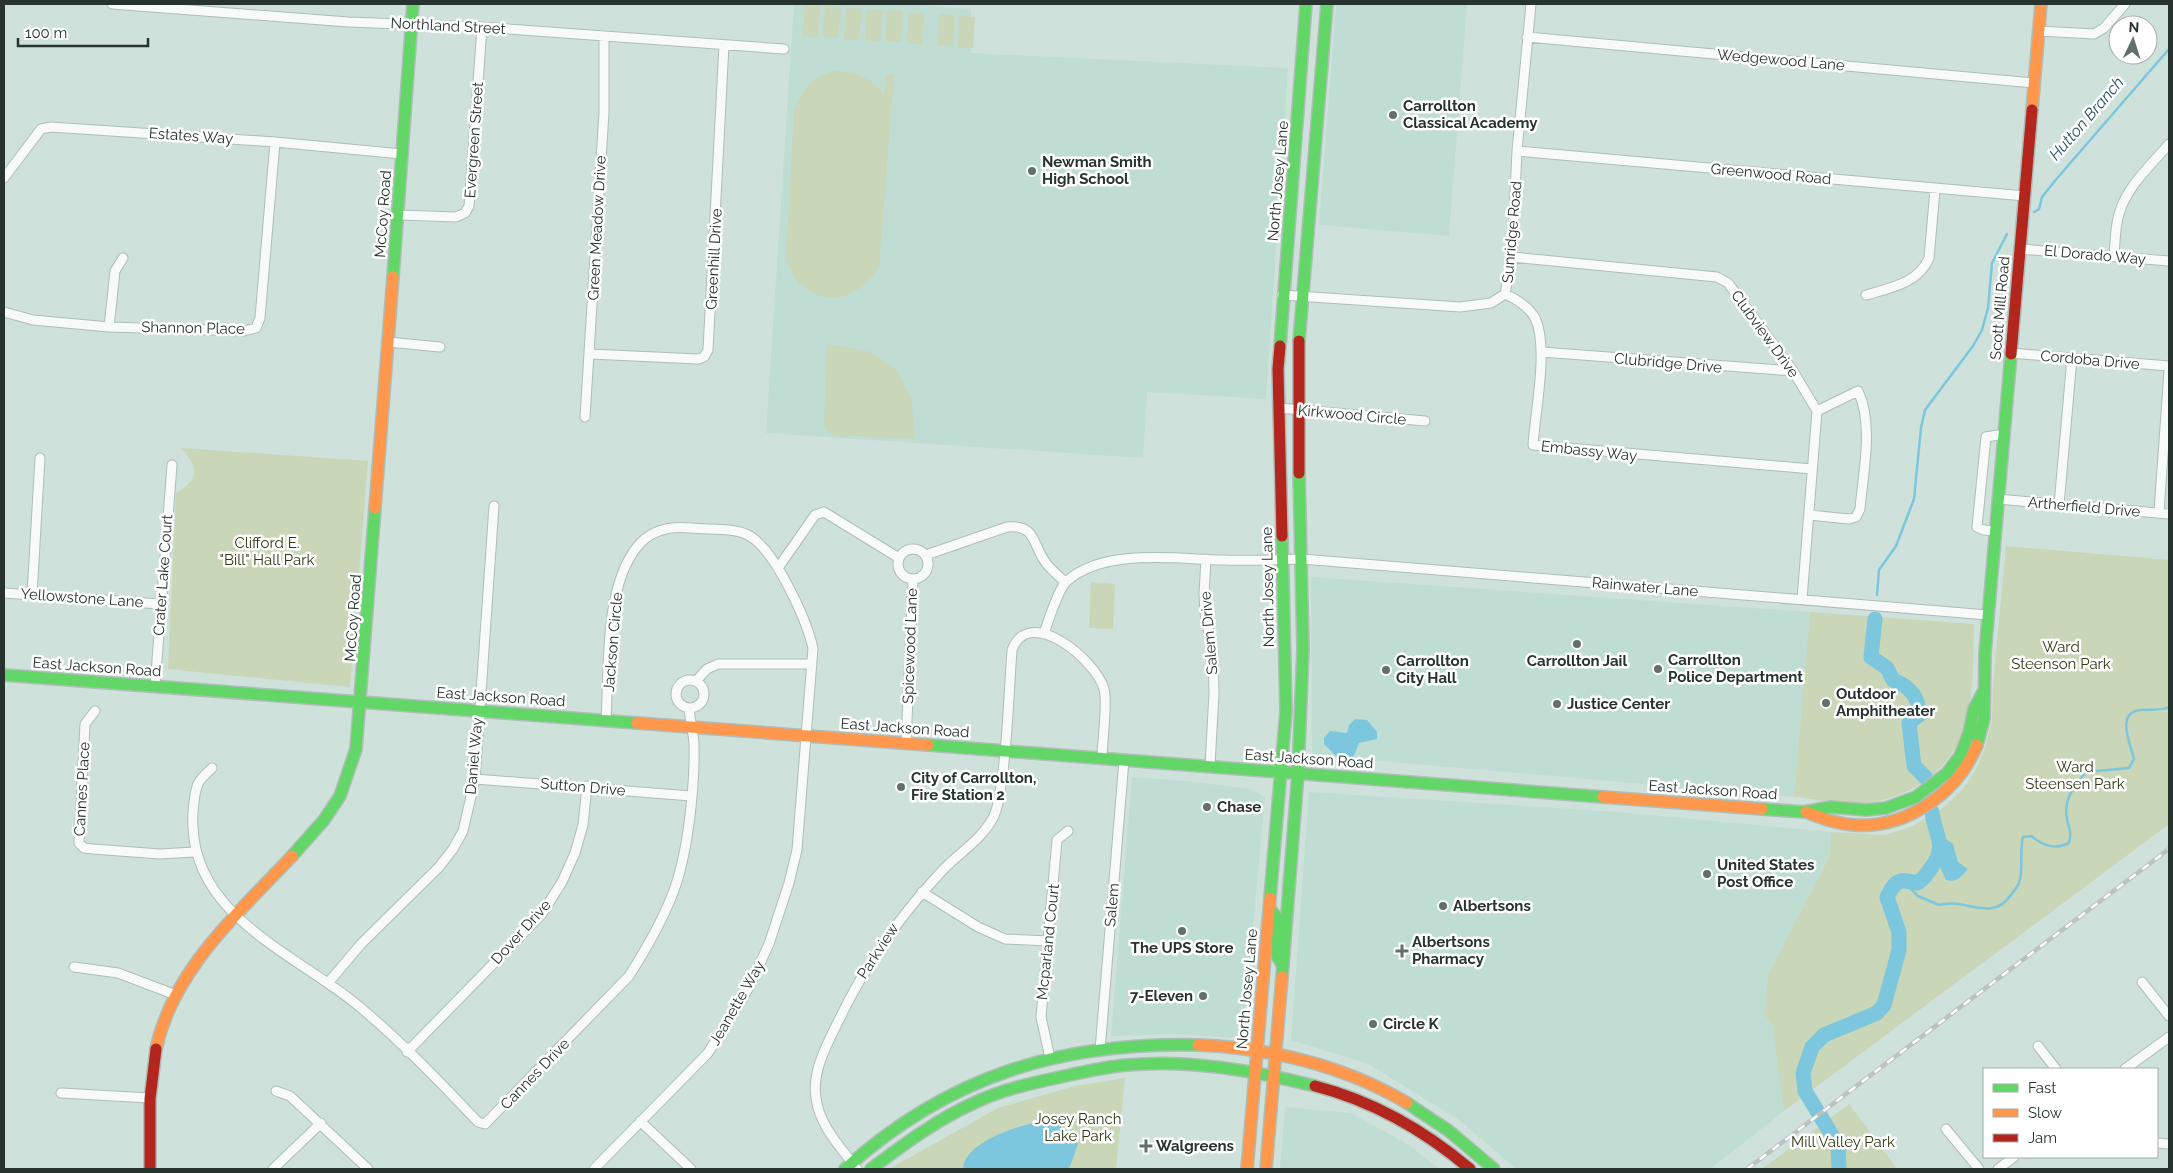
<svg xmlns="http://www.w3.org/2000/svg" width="2173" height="1173" viewBox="0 0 2173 1173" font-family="Raleway,sans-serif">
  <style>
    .built { fill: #bfddd3 }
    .green { fill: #c9d6b8 }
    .water { fill: #7cc6de }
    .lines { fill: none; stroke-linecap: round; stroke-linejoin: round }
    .stream { stroke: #7cc6de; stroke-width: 2.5 }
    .river { stroke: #7cc6de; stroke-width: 15 }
    .street-casing { stroke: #afbdb8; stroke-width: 11 }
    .fast-casing { stroke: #afbdb8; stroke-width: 14 }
    .slow-casing { stroke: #afbdb8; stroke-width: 14 }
    .jam-casing { stroke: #afbdb8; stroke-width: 14 }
    .street { stroke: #f8fafa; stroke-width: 9 }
    .fast { stroke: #63d668; stroke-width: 11 }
    .slow { stroke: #ff974d; stroke-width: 11 }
    .jam { stroke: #b3261e; stroke-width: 11 }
    .rail-casing { stroke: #bcc2c0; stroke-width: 4.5 }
    .rail { stroke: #fff; stroke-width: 2.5; stroke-dasharray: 8; stroke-linecap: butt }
    .poi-dot { fill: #61706b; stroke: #fff; stroke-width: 2 }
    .labels { text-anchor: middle; stroke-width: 5; stroke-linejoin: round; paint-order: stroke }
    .street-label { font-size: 15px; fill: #26332e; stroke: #fff }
    .poi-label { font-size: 15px; font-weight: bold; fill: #26332e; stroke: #fff; text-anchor: start }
    .park-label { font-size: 15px; fill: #333916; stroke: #fff }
    .water-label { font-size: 16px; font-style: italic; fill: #285263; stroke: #fff }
  </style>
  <rect width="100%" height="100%" fill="#cfe1db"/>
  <!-- built -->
  <path class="built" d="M794,4H910L971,9V53L1288,68L1266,399L1147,392L1143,458L766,433Z
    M1336,4H1467L1449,236L1319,225Z
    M1311,577L1810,612L1794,797L1312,755Z
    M1132,777L1185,781L1250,789L1265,797L1243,1033L1236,1038L1178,1034L1111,1036Z
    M1309,792L1618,812L1831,832L1830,856L1769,973L1784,1111L1710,1169H1516L1458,1119L1368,1064L1291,1040Z
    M1285,1107L1351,1113L1409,1145L1439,1169H1280Z"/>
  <!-- green -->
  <path class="green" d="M805,5L820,6L818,37L803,36Z
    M825,6L841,7L838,38L823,37Z
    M846,8L862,9L859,40L844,39Z
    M867,9L883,10L880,41L865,40Z
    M887,10L903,11L900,42L885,41Z
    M909,12L924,14L922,45L907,43Z
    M940,14L955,15L953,46L938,45Z
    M960,16L975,17L973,48L958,47Z
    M834,71C856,71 871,77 884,95L886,74H894L879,266C854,310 802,308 786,259L794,112C801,90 811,78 834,71Z
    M827,344L871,352L896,370L911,397L915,439L834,435L828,432L824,425Z
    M181,448L368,461L350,687L168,669L176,493C200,480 199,467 181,448Z
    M2006,546L2169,560V824L1784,1111L1773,1026L1764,1014L1769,973L1830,856L1831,832L1885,835L1913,826L1944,807L1963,789L1977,768L1986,745L1992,720L1993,684Z
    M1091,582L1115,584L1113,629L1089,628Z
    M1810,612L1974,624C1973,655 1974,689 1967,719C1957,766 1912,798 1866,803C1845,806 1815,799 1794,797Z
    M1125,1078L1116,1169H889L998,1108L1075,1086Z
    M1849,1104L1897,1169H1762Z"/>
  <!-- water -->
  <path class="water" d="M1355,719L1367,720L1377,732V739L1359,743L1353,758L1337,757L1324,744V738L1330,731L1347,733L1349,725Z
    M1933,827H1941L1945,838L1953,844L1958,862L1968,869C1961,877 1957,883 1946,880L1940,867L1935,869L1931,875L1926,872L1938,853Z
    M1038,1122C1058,1123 1068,1125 1078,1144L1069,1169H963C965,1142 1015,1127 1038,1122Z"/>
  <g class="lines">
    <!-- stream -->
    <path class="stream" d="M2034,212L2039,209L2042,197L2059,176L2169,49
      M1877,595L1879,570L1896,546L1914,499L1921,428L1925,410L1973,346L1982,330L1988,308L1992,263L2007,234
      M1902,880L1918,896L1939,905C1964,897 1991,923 2010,896C2013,892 2017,888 2019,883C2024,868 2019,853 2023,837L2031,836C2044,846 2054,850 2069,843C2072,830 2069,830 2067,819C2063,800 2074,786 2086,772L2129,768L2134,759C2130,743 2115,711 2142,710C2151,709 2161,711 2169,707"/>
    <!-- river -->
    <path class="river" d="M1875,619L1871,657L1887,668L1893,680C1909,686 1920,698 1919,715L1909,723L1914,766L1926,778
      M1839,1169L1838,1145L1805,1091L1803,1073L1812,1047L1824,1035L1877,1013L1884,1005L1899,950V932L1887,897C1896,879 1899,879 1918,883C1923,879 1927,874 1931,868C1948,845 1935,837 1932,812"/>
    <defs>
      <path id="street" d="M112,4L348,22L482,27L784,49
        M2039,31L2094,34L2104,28L2125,4
        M1527,37L2034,83
        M1517,151L2025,196
        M4,178L41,129L51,127L275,142L402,154
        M398,215L456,217L465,213L469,206L482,27
        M2020,249L2169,261
        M1512,257L1717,277L1728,283L1793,371L1817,411L1802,599
        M2114,257C2115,243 2115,227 2119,214C2127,186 2151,165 2169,144
        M1505,294C1516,299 1529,307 1535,318C1549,347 1535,412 1533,445L1812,469
        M1282,295L1460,307L1491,303L1505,294L1512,257L1517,151L1531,4
        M1866,295C1890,288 1919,283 1929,258L1935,190
        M4,312L33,320L109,327L244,331L256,328L260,318L275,142
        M109,327L115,271L123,258
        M388,342L440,347
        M1542,352L1793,371
        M2011,353L2169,366
        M590,354L698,359L704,357L708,350L724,45
        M1279,408L1425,421
        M585,417L604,112V37
        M1998,499L2169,514
        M2059,505L2072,358
        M2159,512L2169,371
        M1809,515L1849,519L1856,517L1860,509C1863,473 1874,424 1858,391L1817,411
        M1996,531L1984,530L1977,527L1986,437L2004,434
        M898 564a15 15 0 1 1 30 0a15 15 0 1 1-30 0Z
        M926,555L1007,527C1037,524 1032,545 1046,563C1051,570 1059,576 1065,582
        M1206,559L1204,594L1205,613L1213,652L1214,693L1210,766
        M778,568L815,515L824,512L899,558
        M4,593L160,604
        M32,595L40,458
        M1044,633C1049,620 1058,589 1067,581C1104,548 1176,559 1222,560C1249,561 1275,560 1302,559L1988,615
        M676 694a14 14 0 1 1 28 0a14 14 0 1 1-28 0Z
        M696,681L707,669L718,664H812
        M155,686L172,465
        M95,711L85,724L79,843L84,848L93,849L160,854L195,852
        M906,743L913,580
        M212,768C208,772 202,777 199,782C194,790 192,817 193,827C196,916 294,954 355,1003C399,1039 439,1081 478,1122L485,1124L629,976C645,951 660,925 671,898C688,858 695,786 694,743C693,732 690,720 689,709
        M475,779L691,796
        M922,892L978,927L1005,939L1049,941
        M74,967L118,973L176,995
        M2142,982L2169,1016
        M328,983L361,944L439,867L453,849L463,831L475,779L494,506
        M2038,1046L2056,1069
        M1100,1050L1124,760
        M407,1052L541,915L562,882L575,853L583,825L587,786
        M1050,1058L1041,1017L1057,840L1068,831
        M2125,1069L2169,1037
        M276,1091L290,1096L368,1169
        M61,1093L149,1098
        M640,1121L691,1169
        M1946,1129L1979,1169
        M2157,1143L2169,1144
        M273,1169L321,1123
        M594,1169L708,1053L748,989L769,944L789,883L797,850L813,648C806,619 775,549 748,535C732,527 708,530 691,528C671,526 650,530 637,547C604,588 609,670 606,720
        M857,1169C841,1148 819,1125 816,1098C812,1073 825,1048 836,1026C864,967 895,922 940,873C956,855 983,839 994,816C1000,802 1001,786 1003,771C1008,731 1009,691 1012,650C1029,604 1096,660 1104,689C1108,703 1102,742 1102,758
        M1998,1169L2014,1157"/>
      <path id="fast" d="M393,277L413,4
        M1299,341L1327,4
        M1280,346L1306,4
        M4,675L637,723
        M928,745L1603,797
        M1977,745L1984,719L1985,653L2011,354
        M1762,809L1804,812L1831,807L1866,810L1886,808L1916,797L1947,773L1960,756L1969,733L1974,709L1983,692
        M292,856L324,820L340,796L356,749L375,508
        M1270,898L1286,711L1282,536
        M1270,909L1278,919L1277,956L1283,966
        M1282,977L1298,773L1303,649L1299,473
        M1407,1103L1449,1131L1494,1169
        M845,1169C948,1076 1060,1042 1198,1045
        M871,1169C904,1144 938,1119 976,1102C1002,1090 1028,1084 1056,1078C1079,1073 1103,1067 1127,1065C1189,1059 1255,1071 1315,1086"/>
      <path id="slow" d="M2032,110L2041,4
        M375,508L393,277
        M637,723L928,745
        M1603,797L1762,809
        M1806,812C1822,818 1836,824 1854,825C1907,829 1958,792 1977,745
        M1198,1045C1271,1048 1345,1066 1407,1103
        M156,1049C173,969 239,913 292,856
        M1247,1169L1270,898
        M1266,1169L1282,977"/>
      <path id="jam" d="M1280,346L1278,369L1282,536
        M2011,354L2032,110
        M1299,473V341
        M1315,1086C1373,1101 1424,1130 1470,1169
        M150,1169V1099L156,1049"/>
    </defs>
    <!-- street casing -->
    <use href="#street" class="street-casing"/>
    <!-- fast casing -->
    <use href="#fast" class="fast-casing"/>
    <!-- slow casing -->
    <use href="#slow" class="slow-casing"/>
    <!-- jam casing -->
    <use href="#jam" class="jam-casing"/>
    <!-- street -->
    <use href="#street" class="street"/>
    <!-- fast -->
    <use href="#fast" class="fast"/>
    <!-- slow -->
    <use href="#slow" class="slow"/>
    <!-- jam -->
    <use href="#jam" class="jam"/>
    <defs>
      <path id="rail" d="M1747,1169L2169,849"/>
    </defs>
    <!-- rail casing -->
    <use href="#rail" class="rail-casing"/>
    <!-- rail -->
    <use href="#rail" class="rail"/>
  </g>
  <!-- markers -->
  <g class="poi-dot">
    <circle cx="1393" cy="115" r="5"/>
    <circle cx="1032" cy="171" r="5"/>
    <circle cx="1577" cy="644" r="5"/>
    <circle cx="1658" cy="669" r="5"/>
    <circle cx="1386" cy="670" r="5"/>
    <circle cx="1826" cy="703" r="5"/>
    <circle cx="1557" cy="704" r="5"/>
    <circle cx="901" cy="787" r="5"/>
    <circle cx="1207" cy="807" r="5"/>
    <circle cx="1707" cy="874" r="5"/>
    <circle cx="1443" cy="906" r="5"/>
    <circle cx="1182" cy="931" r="5"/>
    <path d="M1399.5 943.5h5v5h5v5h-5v5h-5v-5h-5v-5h5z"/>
    <circle cx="1203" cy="996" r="5"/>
    <circle cx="1373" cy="1024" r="5"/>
    <path d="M1143.5 1138.5h5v5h5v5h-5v5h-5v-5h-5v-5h5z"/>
  </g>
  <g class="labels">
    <!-- street labels -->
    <g class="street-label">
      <text transform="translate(448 26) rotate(3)" y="5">Northland Street</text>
      <text transform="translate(1781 60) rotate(5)" y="5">Wedgewood Lane</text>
      <text transform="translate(191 136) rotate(4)" y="5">Estates Way</text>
      <text transform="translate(474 140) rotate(-86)" y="5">Evergreen Street</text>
      <text transform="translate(1771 174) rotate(5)" y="5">Greenwood Road</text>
      <text transform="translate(1278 181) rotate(-85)" y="5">North Josey Lane</text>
      <text transform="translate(383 214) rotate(-86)" y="5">McCoy Road</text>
      <text transform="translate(597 228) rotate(-87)" y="5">Green Meadow Drive</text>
      <text transform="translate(1512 232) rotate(-85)" y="5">Sunridge Road</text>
      <text transform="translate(2095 255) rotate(5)" y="5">El Dorado Way</text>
      <text transform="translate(714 259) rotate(-87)" y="5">Greenhill Drive</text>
      <text transform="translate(2000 308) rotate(-85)" y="5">Scott Mill Road</text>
      <text transform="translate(193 328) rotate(1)" y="5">Shannon Place</text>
      <text transform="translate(1765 334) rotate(54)" y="5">Clubview Drive</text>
      <text transform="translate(2090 360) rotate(5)" y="5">Cordoba Drive</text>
      <text transform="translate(1668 363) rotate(5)" y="5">Clubridge Drive</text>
      <text transform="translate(1352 415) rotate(5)" y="5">Kirkwood Circle</text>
      <text transform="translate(1589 451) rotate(6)" y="5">Embassy Way</text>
      <text transform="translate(2084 507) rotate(5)" y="5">Artherfield Drive</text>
      <text transform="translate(163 575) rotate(-86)" y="5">Crater Lake Court</text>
      <text transform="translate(1268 587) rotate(-91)" y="5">North Josey Lane</text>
      <text transform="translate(1645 587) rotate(5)" y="5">Rainwater Lane</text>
      <text transform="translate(82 598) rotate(4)" y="5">Yellowstone Lane</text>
      <text transform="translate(353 618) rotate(-86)" y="5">McCoy Road</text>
      <text transform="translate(1209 633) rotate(-95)" y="5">Salem Drive</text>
      <text transform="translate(613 642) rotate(-85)" y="5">Jackson Circle</text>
      <text transform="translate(910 646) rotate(-88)" y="5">Spicewood Lane</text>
      <text transform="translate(97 667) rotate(4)" y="5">East Jackson Road</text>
      <text transform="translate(501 697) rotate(4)" y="5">East Jackson Road</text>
      <text transform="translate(905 728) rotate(4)" y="5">East Jackson Road</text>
      <text transform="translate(474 756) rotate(-85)" y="5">Daniel Way</text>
      <text transform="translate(1309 759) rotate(4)" y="5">East Jackson Road</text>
      <text transform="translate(583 787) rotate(5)" y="5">Sutton Drive</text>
      <text transform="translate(82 789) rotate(-87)" y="5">Cannes Place</text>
      <text transform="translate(1713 790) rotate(4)" y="5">East Jackson Road</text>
      <text transform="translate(1112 905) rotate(-85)" y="5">Salem</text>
      <text transform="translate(521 932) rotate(-48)" y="5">Dover Drive</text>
      <text transform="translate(1048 942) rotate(-84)" y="5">Mcparland Court</text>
      <text transform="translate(878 951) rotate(-57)" y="5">Parkview</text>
      <text transform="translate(1247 989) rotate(-85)" y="5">North Josey Lane</text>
      <text transform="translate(737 1003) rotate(-60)" y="5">Jeanette Way</text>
      <text transform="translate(535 1074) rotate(-46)" y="5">Cannes Drive</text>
    </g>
    <!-- poi labels -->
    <g class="poi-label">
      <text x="1403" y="111">Carrollton<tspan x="1403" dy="17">Classical Academy</tspan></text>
      <text x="1042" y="167">Newman Smith<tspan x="1042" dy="17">High School</tspan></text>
      <text x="1668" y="665">Carrollton<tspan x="1668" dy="17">Police Department</tspan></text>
      <text x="1396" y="666">Carrollton<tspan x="1396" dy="17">City Hall</tspan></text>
      <text x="1577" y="666" text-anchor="middle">Carrollton Jail</text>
      <text x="1836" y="699">Outdoor<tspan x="1836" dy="17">Amphitheater</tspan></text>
      <text x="1567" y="709">Justice Center</text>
      <text x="911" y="783">City of Carrollton,<tspan x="911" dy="17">Fire Station 2</tspan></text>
      <text x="1217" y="812">Chase</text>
      <text x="1717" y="870">United States<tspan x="1717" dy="17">Post Office</tspan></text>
      <text x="1453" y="911">Albertsons</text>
      <text x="1412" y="947">Albertsons<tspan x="1412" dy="17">Pharmacy</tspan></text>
      <text x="1182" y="953" text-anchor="middle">The UPS Store</text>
      <text x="1193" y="1001" text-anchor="end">7-Eleven</text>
      <text x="1383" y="1029">Circle K</text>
      <text x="1156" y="1151">Walgreens</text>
    </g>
    <!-- park labels -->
    <g class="park-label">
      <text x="267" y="548">Clifford E.<tspan x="267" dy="17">"Bill" Hall Park</tspan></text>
      <text x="2061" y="652">Ward<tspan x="2061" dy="17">Steenson Park</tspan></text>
      <text x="2075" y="772">Ward<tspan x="2075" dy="17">Steensen Park</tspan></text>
      <text x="1078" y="1124">Josey Ranch<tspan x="1078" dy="17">Lake Park</tspan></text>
      <text x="1843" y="1147">Mill Valley Park</text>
    </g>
    <!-- water labels -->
    <g class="water-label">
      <text transform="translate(2086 118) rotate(-49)" y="6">Hutton Branch</text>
    </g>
  </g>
  <!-- border -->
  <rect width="2173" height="1173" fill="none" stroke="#26332e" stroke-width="10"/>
  <!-- legend -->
  <rect x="1983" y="1068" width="175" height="90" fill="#ffffff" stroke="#a8adab"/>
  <rect x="1993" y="1084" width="25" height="8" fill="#63d668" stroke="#a8adab"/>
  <text x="2028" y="1093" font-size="15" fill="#26332e">Fast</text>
  <rect x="1993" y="1109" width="25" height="8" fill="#ff974d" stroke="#a8adab"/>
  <text x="2028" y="1118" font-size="15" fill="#26332e">Slow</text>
  <rect x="1993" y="1134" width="25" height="8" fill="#b3261e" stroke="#a8adab"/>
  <text x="2028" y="1143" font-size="15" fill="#26332e">Jam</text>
  <!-- north arrow -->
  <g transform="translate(2133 40) rotate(4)"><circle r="24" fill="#ffffff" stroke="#a8adab"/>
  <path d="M0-4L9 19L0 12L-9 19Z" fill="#61706b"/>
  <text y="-8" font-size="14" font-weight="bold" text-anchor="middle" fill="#26332e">N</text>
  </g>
  <!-- scale -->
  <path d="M18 38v8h130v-8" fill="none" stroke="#26332e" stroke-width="2.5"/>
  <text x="25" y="38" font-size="15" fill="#26332e" stroke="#ffffff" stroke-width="4" paint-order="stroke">100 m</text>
</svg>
